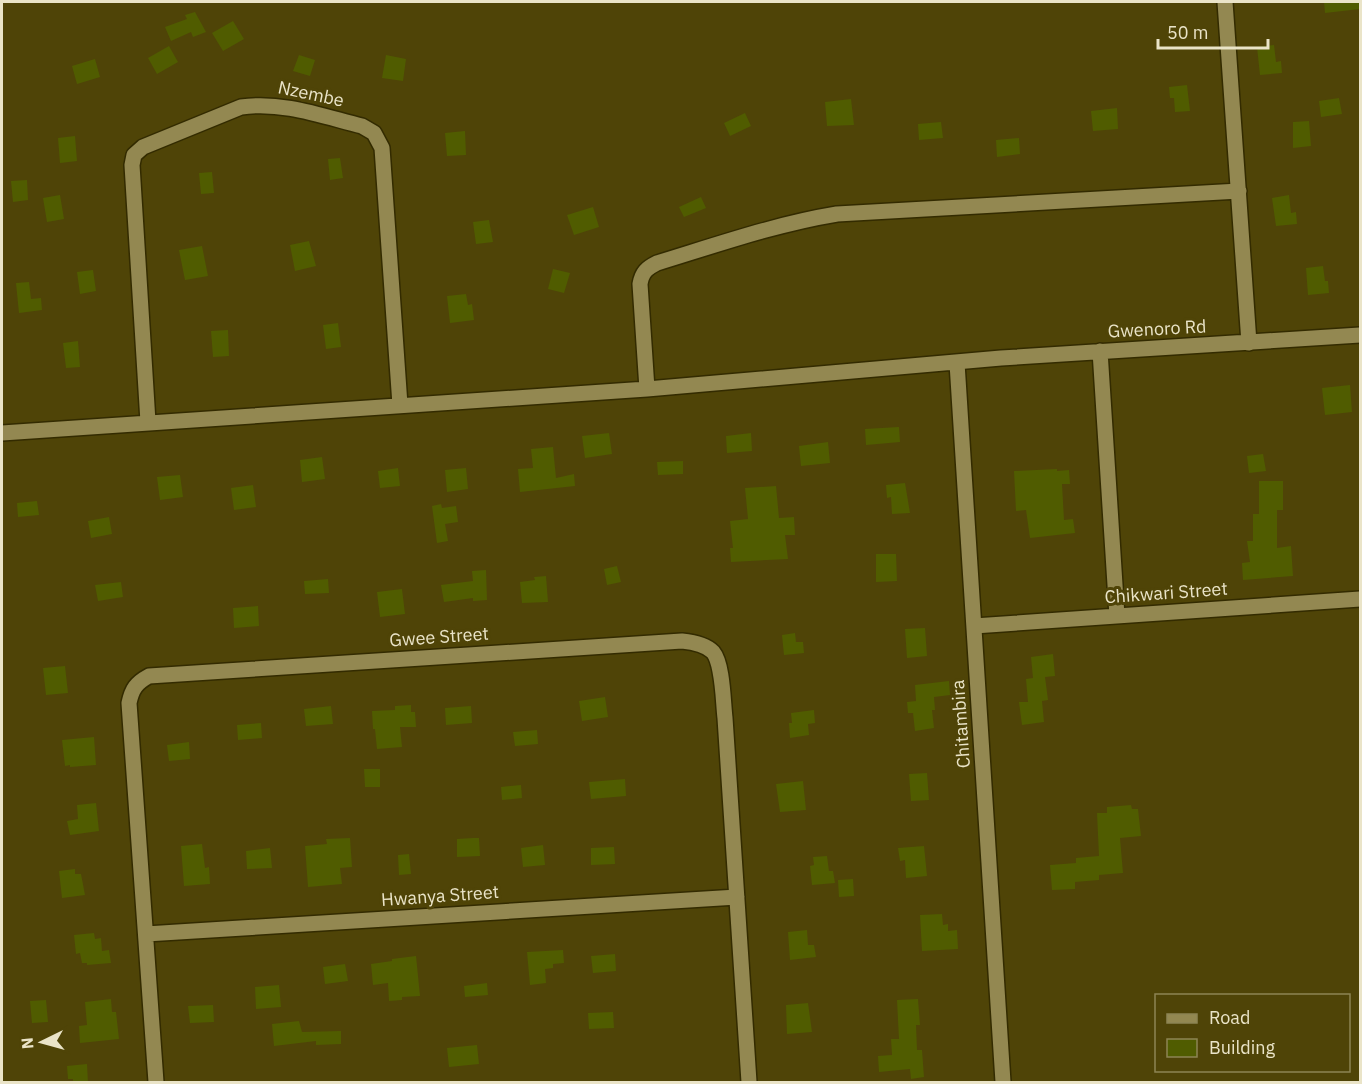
<svg xmlns="http://www.w3.org/2000/svg" width="1362" height="1084" viewBox="0 0 1362 1084" font-family="'IBM Plex Sans',sans-serif">
  <style>
    .building { fill: #505c00 }
    .lines { fill: none; stroke-linecap: round; stroke-linejoin: round }
    .minor-casing { stroke: #332b00; stroke-width: 18 }
    .minor { stroke: #938851; stroke-width: 15 }
    .labels { text-anchor: middle; stroke-width: 6; stroke-linejoin: round; paint-order: stroke }
    .street-label { font-size: 18px; fill: #eae4c8; stroke: #4f4407 }
  </style>
  <rect width="100%" height="100%" fill="#4f4407"/>
  <!-- building -->
  <path class="building" d="M1324,2H1359L1360,9L1325,13Z
    M195,12L206,32L193,37L191,32L171,41L165,27L187,19L185,15Z
    M233,21L244,39L223,51L212,33Z
    M1274,45L1276,62L1281,61L1282,73L1260,75L1257,47Z
    M169,46L178,62L157,74L148,58Z
    M299,55L315,60L310,76L293,71Z
    M386,55L406,59L403,81L382,78Z
    M95,59L100,77L77,84L72,66Z
    M1187,85L1190,111L1175,112L1174,98H1170L1169,87Z
    M1339,98L1342,114L1321,117L1319,101Z
    M851,99L854,125L827,126L825,102Z
    M1117,108L1118,129L1093,131L1091,111Z
    M745,113L751,126L730,136L724,123Z
    M1309,121L1311,146L1293,148V122Z
    M941,122L943,138L919,140L918,124Z
    M465,131L466,155L447,156L445,133Z
    M75,136L77,161L60,163L58,138Z
    M1019,138L1020,154L997,157L996,140Z
    M340,158L343,178L330,180L328,159Z
    M212,172L214,193L201,194L199,173Z
    M27,180L28,200L13,202L11,181Z
    M60,195L64,219L47,222L43,198Z
    M1289,195L1291,213L1296,212L1297,224L1276,226L1272,198Z
    M701,197L706,208L684,217L679,207Z
    M593,207L599,227L574,235L567,215Z
    M489,220L493,242L476,244L473,222Z
    M309,241L316,266L295,271L290,245Z
    M202,246L208,276L185,280L179,250Z
    M1323,266L1325,281H1328L1329,293L1308,295L1306,268Z
    M553,269L570,273L564,293L548,289Z
    M93,270L96,291L80,294L77,272Z
    M29,282L31,299L41,298L42,310L19,313L16,283Z
    M466,294L468,305L472,304L474,320L450,323L447,296Z
    M338,323L341,347L326,349L323,325Z
    M228,330L229,356L213,357L211,331Z
    M78,341L80,367L66,368L63,343Z
    M1350,385L1352,412L1325,415L1322,388Z
    M899,427L900,442L866,445L865,429Z
    M609,433L612,454L585,458L582,436Z
    M751,433L752,451L727,453L726,436Z
    M828,442L830,463L801,466L799,446Z
    M553,447L556,478L574,474L575,486L520,492L518,469L533,468L531,449Z
    M1263,454L1266,471L1249,473L1247,456Z
    M322,457L325,479L302,482L300,460Z
    M683,461V474L658,475L657,462Z
    M398,468L400,486L380,488L378,471Z
    M466,468L468,489L447,492L445,470Z
    M1057,469V471L1069,470L1070,484H1062L1064,520L1073,519L1075,533L1030,538L1026,510L1016,511L1014,471Z
    M180,475L183,497L160,500L157,477Z
    M1259,481H1283V510H1277V548L1291,546L1293,576L1243,580L1242,563L1250,562L1247,541H1253V514H1259Z
    M905,483L910,513L892,514L891,497L887,498L886,485Z
    M253,485L256,507L234,510L231,488Z
    M776,486L779,518L794,517L795,535H785L788,559L731,562L730,548H733L730,521L748,519L745,488Z
    M37,501L39,515L18,517L17,503Z
    M441,504L442,508L456,506L458,522L445,524L448,541L437,543L432,506Z
    M109,517L112,534L91,538L88,521Z
    M876,554H896L897,581L876,582Z
    M617,566L621,582L607,585L604,569Z
    M486,570L487,600L473,601V598L444,602L441,585L473,581L472,571Z
    M546,576L548,602L522,603L520,582L535,580L534,577Z
    M328,579L329,593L305,594L304,581Z
    M121,582L123,597L98,601L95,585Z
    M402,589L405,614L380,617L377,592Z
    M258,606L259,626L234,628L233,608Z
    M925,628L927,656L907,658L905,629Z
    M795,633L796,642H803L804,653L784,655L782,635Z
    M1053,654L1055,676L1045,677L1048,700L1042,701L1044,722L1022,725L1019,702H1028L1026,679L1033,678L1031,657Z
    M65,666L68,693L46,695L43,668Z
    M949,681L950,695L934,697L935,710H932L934,728L915,731L913,713H908L907,702L916,701L915,685Z
    M605,697L608,717L582,721L579,701Z
    M411,705V712H415L416,727H400L402,747L377,749L375,729H373L372,711L395,710V706Z
    M331,706L333,724L306,726L304,709Z
    M471,706L472,723L446,725L445,708Z
    M814,710L815,723L808,724L809,735L790,738L789,723H792L791,713Z
    M261,723L262,738L238,740L237,725Z
    M537,730L538,744L515,746L513,732Z
    M94,737L96,765L70,767V765L65,766L62,740Z
    M189,742L190,759L169,761L167,745Z
    M364,769H380V787H365Z
    M927,773L929,800L911,801L909,774Z
    M625,779L626,796L591,799L589,782Z
    M803,781L806,810L780,812L776,784Z
    M521,785L522,798L502,800L501,787Z
    M96,803L99,831L70,835L67,821L78,819L77,805Z
    M1131,805L1132,809H1138L1141,836L1120,838L1123,873L1099,875V880L1075,882V889L1052,890L1050,865L1076,863V858L1099,856L1097,813H1107V807Z
    M350,838L352,867L340,868L342,884L308,887L305,846L327,844L326,839Z
    M473,838H479L480,856L457,857V839Z
    M202,844L205,868L209,867L210,884L184,886L181,846Z
    M543,845L545,865L523,867L521,848Z
    M924,846L927,876L906,878L905,860L900,861L898,848Z
    M614,847L615,864L591,865V848Z
    M270,848L272,868L247,869L246,851Z
    M409,854L411,874L399,875L398,855Z
    M827,856L829,871H833L835,883L812,885L810,866L814,865L813,857Z
    M75,869V874H81L85,895L62,898L59,871Z
    M853,879L854,896L839,897L838,880Z
    M942,914L943,925L948,924V931L957,930L958,949L922,951L920,915Z
    M807,930L808,945H814L816,957L790,960L788,932Z
    M94,933L95,939L101,938L102,951L109,950L111,963L87,965V963H82L80,953L76,954L74,935Z
    M563,950L564,963L553,964V968L545,969L546,983L530,985L527,952Z
    M615,954L616,971L593,973L591,956Z
    M416,956L420,996L402,997V1000L389,1001L388,983L373,985L371,964L392,961V959Z
    M345,964L348,981L325,984L323,967Z
    M487,983L488,995L465,997L464,986Z
    M279,985L281,1007L256,1009L255,987Z
    M111,999L112,1012H116L119,1039L80,1043L79,1026L87,1025L85,1002Z
    M918,999L920,1025H916L917,1050H922L924,1077L911,1079L910,1069L879,1072L878,1056L892,1055L891,1039H899L897,1000Z
    M46,1000L48,1022L32,1023L30,1001Z
    M808,1003L812,1032L787,1034L786,1005Z
    M213,1005L214,1022L190,1023L188,1006Z
    M613,1012L614,1028L589,1029L588,1013Z
    M299,1021L302,1032L341,1031V1044L316,1045V1041L274,1046L272,1024Z
    M477,1045L479,1064L449,1067L447,1048Z
    M87,1064L88,1083H73V1079H68L67,1066Z"/>
  <g class="lines">
    <defs>
      <path id="minor" d="M1225,2L1249,343
        M1100,351L1117,616
        M957,363L1003,1082
        M647,389L640,284C642,272 647,268 657,263C716,245 776,224 837,214L1239,191
        M148,422L132,165L134,155L143,147L241,107C282,101 322,116 362,126L374,133L382,148L400,405
        M2,433L647,389L1001,358L1360,335
        M974,626L1360,599
        M146,934L737,897
        M156,1082L129,703C132,689 136,683 149,676L682,641C692,642 705,644 713,652C723,664 723,702 725,718L749,1082"/>
    </defs>
    <!-- minor casing -->
    <use href="#minor" class="minor-casing"/>
    <!-- minor -->
    <use href="#minor" class="minor"/>
  </g>
  <g class="labels">
    <!-- street labels -->
    <g class="street-label">
      <text transform="translate(311 94) rotate(12)" y="6">Nzembe</text>
      <text transform="translate(1157 329) rotate(-3)" y="6">Gwenoro Rd</text>
      <text transform="translate(1166 593) rotate(-4)" y="6">Chikwari Street</text>
      <text transform="translate(439 637) rotate(-4)" y="6">Gwee Street</text>
      <text transform="translate(961 724) rotate(-94)" y="6">Chitambira</text>
      <text transform="translate(440 896) rotate(-4)" y="6">Hwanya Street</text>
    </g>
  </g>
  <!-- border -->
  <rect width="1362" height="1084" fill="none" stroke="#eae4c8" stroke-width="6"/>
  <!-- legend -->
  <rect x="1155" y="994" width="195" height="78" fill="#4f4407" stroke="#8d8454" stroke-width="1.5"/>
  <rect x="1167" y="1014" width="30" height="9" fill="#938851" stroke="#8d8454" stroke-width="1.5"/>
  <text x="1209" y="1024" font-size="18" fill="#eae4c8">Road</text>
  <rect x="1167" y="1039" width="30" height="18" fill="#505c00" stroke="#8d8454" stroke-width="1.5"/>
  <text x="1209" y="1054" font-size="18" fill="#eae4c8">Building</text>
  <!-- north arrow -->
  <g transform="translate(42 1042) rotate(265)" stroke="#4f4407" stroke-width="4.5" paint-order="stroke">
  <path d="M0-4.5L10 22L0 15L-10 22Z" fill="#eae4c8"/>
  <text y="-9" font-size="16" font-weight="bold" text-anchor="middle" fill="#eae4c8">N</text>
  </g>
  <!-- scale -->
  <path d="M1158 39v9h110v-9" fill="none" stroke="#eae4c8" stroke-width="3"/>
  <text x="1167" y="39" font-size="18" fill="#eae4c8" stroke="#4f4407" stroke-width="4.5" paint-order="stroke">50 m</text>
</svg>
